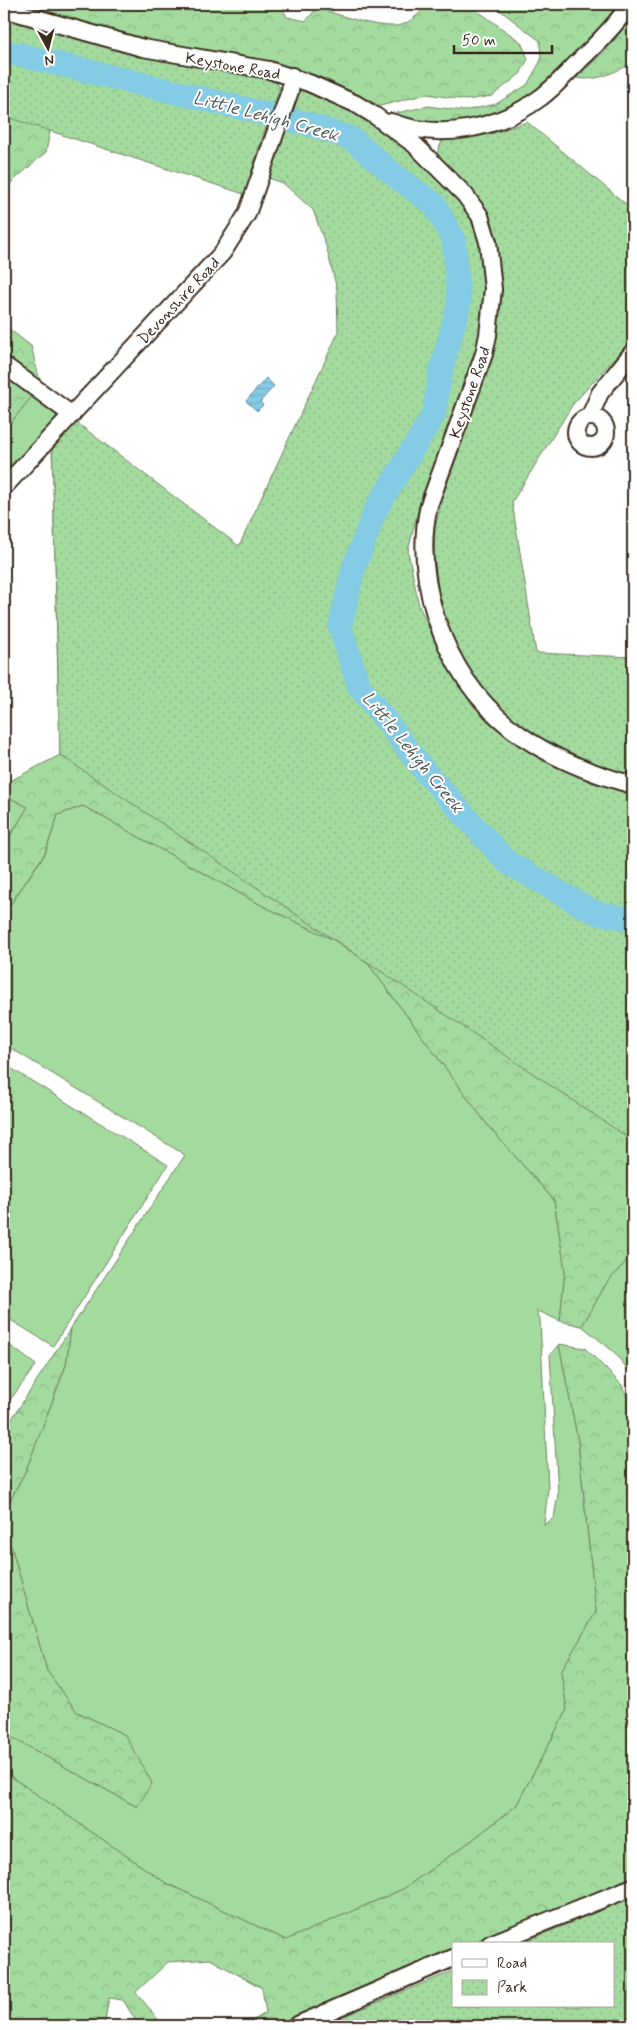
<svg xmlns="http://www.w3.org/2000/svg" width="637" height="2030" viewBox="0 0 637 2030" font-family="Mynerve,sans-serif">
  <style>
    .grass { fill: #a3da9e; stroke: #6f825e }
    .forest { fill: url(#forest-crowns); stroke: #6f825e }
    .park { fill: url(#park-dots); stroke: #6f825e }
    .water { fill: url(#water-rules); stroke: #678b95 }
    .lines { fill: none; stroke-linecap: round; stroke-linejoin: round }
    .river { stroke: #84cbe5; stroke-width: 24 }
    .minor-casing { stroke: #3b2a1e; stroke-width: 20 }
    .minor { stroke: #fff; stroke-width: 16 }
    .labels { text-anchor: middle; stroke-width: 4; stroke-linejoin: round; paint-order: stroke }
    .street-label { font-size: 16px; fill: #3b2a1e; stroke: #fff }
    .water-label { font-size: 18px; font-style: italic; fill: #515a5a; stroke: #fff }
  </style>
  <defs>
    <pattern id="forest-crowns" width="20" height="18" patternUnits="userSpaceOnUse" patternTransform="scale(1.25)"><rect width="20" height="18" fill="#a3da9e"/><path d="M2 6a3 3 0 1 1 6 0M12 15a3 3 0 1 1 6 0" fill="none" stroke="#8dbb88"/></pattern>
    <pattern id="park-dots" width="8" height="8" patternUnits="userSpaceOnUse" patternTransform="scale(1.25)"><rect width="8" height="8" fill="#a3da9e"/><path d="M2 2h.1M6 6h.1" fill="none" stroke="#8dbb88" stroke-width="1.8" stroke-linecap="round"/></pattern>
    <pattern id="water-rules" width="6" height="5" patternUnits="userSpaceOnUse" patternTransform="scale(1.25)"><rect width="6" height="5" fill="#84cbe5"/><path d="M0 2.5h6" fill="none" stroke="#73aec4"/></pattern>
  </defs>
  <rect width="100%" height="100%" fill="#fff"/>
  <filter id="ink" filterUnits="userSpaceOnUse"><feTurbulence type="fractalNoise" baseFrequency=".02" numOctaves="2"/><feDisplacementMap in="SourceGraphic" scale="10" xChannelSelector="R" yChannelSelector="G"/><feConvolveMatrix kernelMatrix="1 2 1 2 8 2 1 2 1" color-interpolation-filters="sRGB"/></filter>
  <g filter="url(#ink)">
    <!-- grass -->
    <path class="grass" d="M32,396L53,406L57,412L56,422L4,479V431Z
      M4,795L28,807L4,846Z
      M83,806L261,905L334,940L367,962L489,1127L554,1200L565,1270L560,1321L536,1310L540,1319L548,1488L544,1525L554,1518L558,1494L550,1355L559,1344L578,1441L596,1612L561,1671L567,1710L516,1806L471,1841L403,1889L286,1940L166,1883L4,1772V1733L137,1807L125,1735L77,1712L47,1671L11,1546L4,1541V1512L26,1470L66,1365L71,1328L185,1155L4,1044V914L45,854L58,815Z
      M4,1064L168,1165L53,1346L4,1316V1214L13,1212L4,1206Z
      M633,1253V1376L614,1352L582,1326L606,1284Z
      M4,1341L36,1365L4,1408Z"/>
    <!-- forest -->
    <path class="forest" d="M4,4H280L287,17L306,21L317,8C342,15 370,27 396,26C408,25 421,13 427,4H468L521,42L528,59L520,74L492,96L466,100L427,94L380,106L326,79L289,67L216,56L145,42Z
      M492,4H620L616,12L593,38L534,96L501,113L433,125L388,115L428,106L464,111L496,104L527,85L541,60L540,41Z
      M633,16V63C614,72 597,82 576,78L606,50Z
      M4,64L26,79L50,131L46,152L4,189Z
      M4,325L31,346L42,389L4,356Z
      M4,374L32,396L4,431Z
      M52,442L633,951V1253L606,1284L582,1326L560,1321L565,1270L554,1200L489,1127L367,962L334,940L261,905L83,806L58,815L45,853L4,914V846L28,807L4,795V784L60,755Z
      M71,1328L66,1365L26,1470L4,1512V1431Z
      M559,1344L585,1348L622,1385L633,1411V1876L469,1944H453V1951L276,2026H243L266,2013L262,1988L210,1959L168,1962L136,1992L163,2026H139L123,2000L109,1998L104,2026H4V1772L166,1883L286,1940L403,1889L471,1841L516,1806L567,1710L561,1671L596,1612L578,1441Z
      M4,1541L11,1546L47,1671L77,1712L125,1735L152,1783L137,1807L4,1733Z"/>
    <!-- park -->
    <path class="park" d="M4,16L272,79L280,87C269,122 252,160 247,195L4,116Z
      M300,88L363,117L415,155L458,199L474,220L482,248L485,272L478,345L462,399L419,507L408,551L419,606L447,666L487,721L535,756L593,783L633,793V1141L60,755L52,442L72,419L239,546L338,333L337,290L327,249L313,210L284,184L269,178Z
      M527,122L633,210V338L573,404L512,502L536,653L633,657V777L571,757L506,715L478,687L457,651L440,604L434,556L435,528L443,495L495,350L501,295L497,237L477,198L436,156L442,141L491,134Z
      M633,1897V2026H320L453,1971V2006H613V1944H519Z"/>
    <!-- water -->
    <path class="water" d="M266,378L274,386L260,402L263,405L257,411L246,401Z"/>
    <g class="lines">
      <!-- river -->
      <path class="river" d="M4,51L308,124L352,139L398,178L434,204L454,240L459,304L440,374L434,414L375,511L353,570L340,627L359,686L427,774L507,862L594,912L633,920"/>
      <defs>
        <path id="minor" d="M4,9L143,48L269,70L309,83L356,104L374,115L415,145L465,195L480,216L488,242L493,289L488,335L484,354L429,505C420,544 424,580 436,618C468,715 538,759 633,785
          M391,122C441,141 498,129 540,98C554,88 567,73 579,61C598,43 615,26 630,4
          M4,365L72,415
          M590,416L600,393L633,352
          M576 432a15 15 0 1 1 30 0a15 15 0 1 1-30 0Z
          M4,487L223,252L247,214L290,91L292,76
          M490,1944L633,1887
          M295,2026L453,1958"/>
      </defs>
      <!-- minor casing -->
      <use href="#minor" class="minor-casing"/>
      <!-- minor -->
      <use href="#minor" class="minor"/>
    </g>
  </g>
  <g class="labels">
    <!-- street labels -->
    <g class="street-label">
      <text transform="translate(233 65) rotate(10)" y="6">Keystone Road</text>
      <text transform="translate(178 300) rotate(-47)" y="6">Devonshire Road</text>
      <text transform="translate(469 392) rotate(-71)" y="6">Keystone Road</text>
    </g>
    <!-- water labels -->
    <g class="water-label">
      <text transform="translate(266 116) rotate(15)" y="6">Little Lehigh Creek</text>
      <text transform="translate(413 752) rotate(51)" y="6">Little Lehigh Creek</text>
    </g>
  </g>
  <!-- margin -->
  <rect width="637" height="2030" fill="none" stroke="#fff" stroke-width="20"/>
  <rect x="10" y="10" width="617" height="2010" fill="none" stroke="#3b2a1e" stroke-width="2" filter="url(#ink)"/>
  <!-- legend -->
  <rect x="452" y="1942" width="162" height="65" fill="#ffffff" stroke="#b1aaa5"/>
  <rect x="462" y="1959" width="25" height="8" fill="#ffffff" stroke="#b1aaa5"/>
  <text x="497" y="1968" font-size="15" fill="#3b2a1e">Road</text>
  <rect x="462" y="1980" width="25" height="15" fill="url(#park-dots)" stroke="#b1aaa5"/>
  <text x="497" y="1992" font-size="15" fill="#3b2a1e">Park</text>
  <!-- north arrow -->
  <g transform="translate(48 48) rotate(173)" stroke="#ffffff" stroke-width="4" paint-order="stroke">
  <path d="M0-4L9 19L0 12L-9 19Z" fill="#3b2a1e"/>
  <text y="-8" font-size="14" font-weight="bold" text-anchor="middle" fill="#3b2a1e">N</text>
  </g>
  <!-- scale -->
  <path d="M454 45v8h98v-8" fill="none" stroke="#3b2a1e" stroke-width="2.5"/>
  <text x="462" y="45" font-size="15" fill="#3b2a1e" stroke="#ffffff" stroke-width="4" paint-order="stroke">50 m</text>
</svg>
